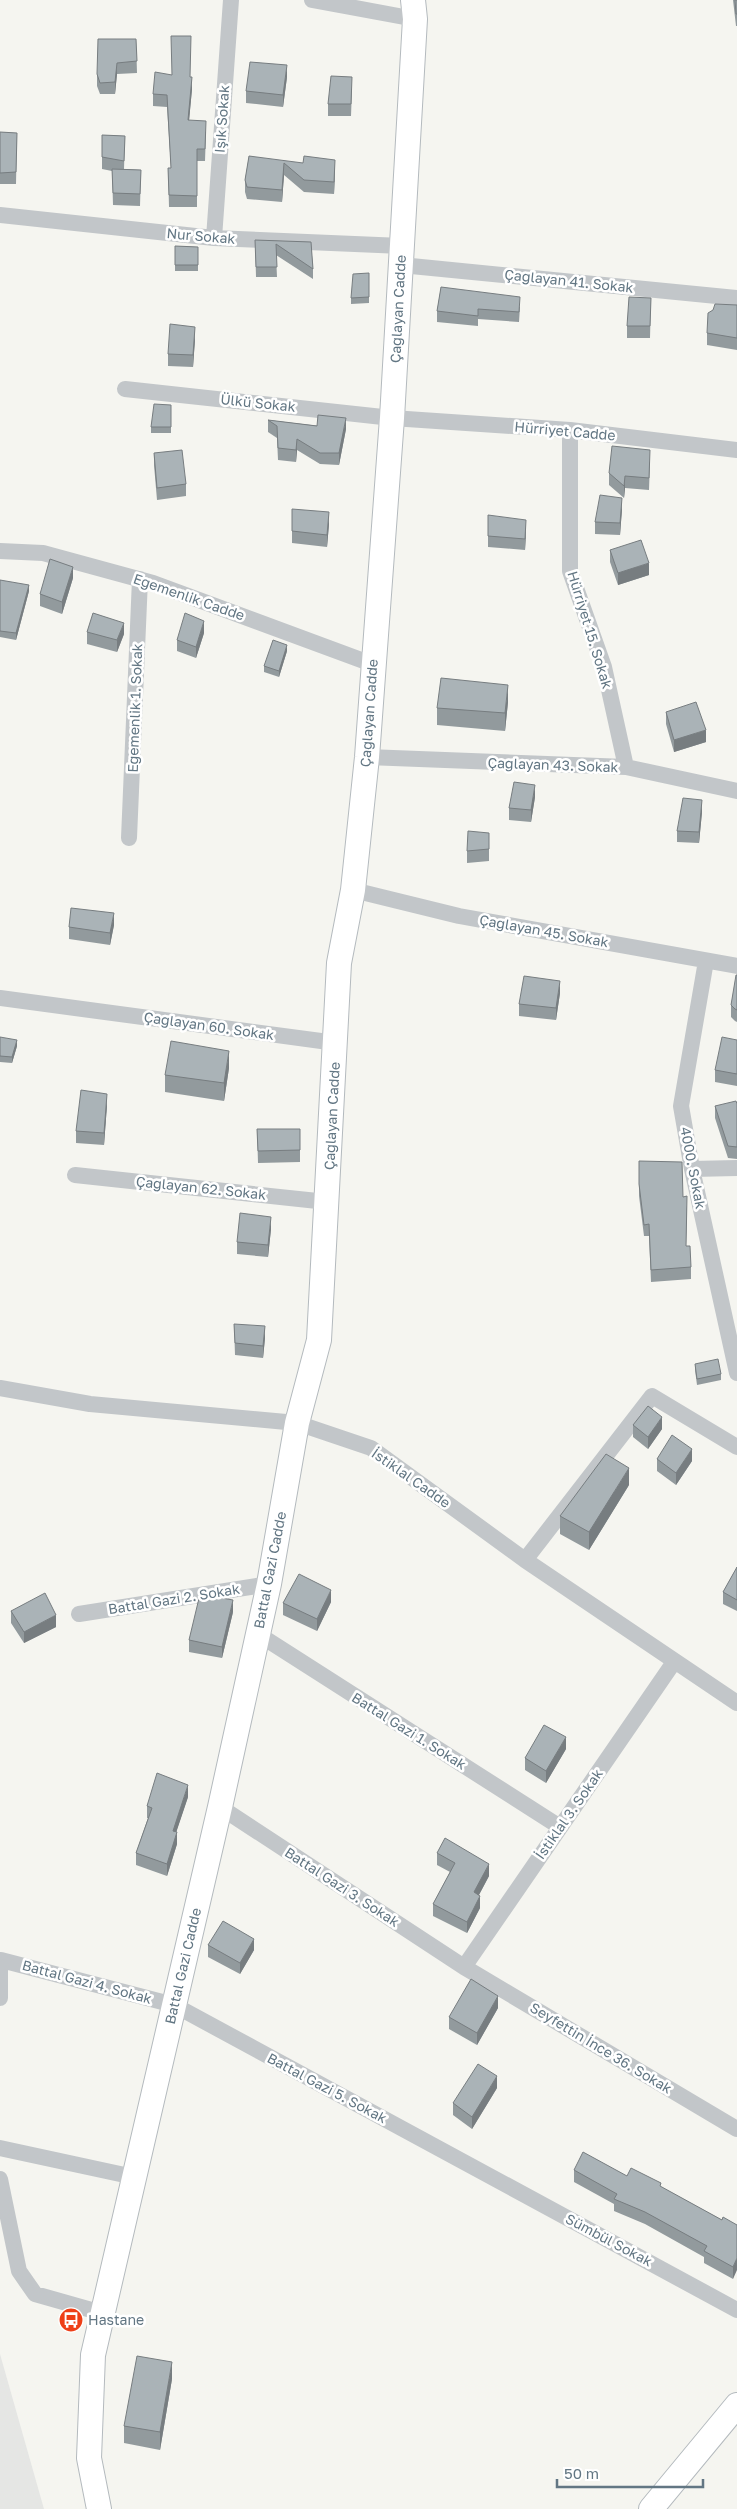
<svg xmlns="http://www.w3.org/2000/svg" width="737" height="2509" viewBox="0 0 737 2509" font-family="'Golos Text',sans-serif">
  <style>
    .built { fill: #e5e6e4 }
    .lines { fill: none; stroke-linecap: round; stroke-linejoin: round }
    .secondary-casing { stroke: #b4babe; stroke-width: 26 }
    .street { stroke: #c2c6c9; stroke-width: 16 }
    .secondary { stroke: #fff; stroke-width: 24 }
    .wall { fill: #929a9d }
    .shaded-wall { fill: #777d80 }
    .building { fill: #aab3b7; stroke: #777d80 }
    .labels { text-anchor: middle; stroke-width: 5; stroke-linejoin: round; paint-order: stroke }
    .street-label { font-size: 14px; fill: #627683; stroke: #fff }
    .poi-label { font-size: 14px; fill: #627683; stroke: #fff; text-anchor: start }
  </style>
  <rect width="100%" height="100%" fill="#f5f5f0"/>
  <!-- built -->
  <path class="built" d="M0,2354L44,2509H0Z"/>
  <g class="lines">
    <defs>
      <path id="secondary" d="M99,2509L89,2458L93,2355L220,1807L269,1584L297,1423L319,1340L339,963L353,890L367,757L392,418L415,19L413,0
        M651,2509L737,2405"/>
    </defs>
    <!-- secondary casing -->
    <use href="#secondary" class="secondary-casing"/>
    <!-- street -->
    <path class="street" d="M312,0L415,19
      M0,215L214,238L402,246
      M214,238L231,0
      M401,265L737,298
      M125,389L392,418L570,430L737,450
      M570,430V571L604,667L626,767
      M0,551L43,553L153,583L372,664
      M367,757L626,767L737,791
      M129,838L140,579
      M353,890L459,916L737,966
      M706,961L681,1106L692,1169L737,1373
      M0,998L336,1043
      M692,1169L737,1168
      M75,1175L327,1202
      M0,1388L90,1404L297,1423L371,1448L525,1560L737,1703
      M525,1560L652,1396L737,1447
      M79,1614L269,1584
      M258,1634L560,1827
      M220,1807L464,1967L737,2129
      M0,1960V1998
      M1,1960L174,2005L737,2310
      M464,1967L674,1662
      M0,2148L134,2177
      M0,2179L19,2271L35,2294L102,2313"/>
    <!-- secondary -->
    <use href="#secondary" class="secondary"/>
  </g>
  <!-- wall -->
  <path class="wall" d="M733,0H737V26H736Z
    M136,39L137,73L117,74L115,94H100L97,86V74Z
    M190,77L192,89L189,120L206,132L205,161H197V207H169L168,168H171L167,107L153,106V94Z
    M287,77L283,107L246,103V91Z
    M352,89L351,116H328V104Z
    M0,132L17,133L16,184H0Z
    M102,135L125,136L124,169L141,170L140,206L113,205L112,171L102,169Z
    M249,156L335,171L334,194L304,192L284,175L282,202L247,199L245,192V180Z
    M255,240L311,242L313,269V279L276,255L277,277H256Z
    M175,246L198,247V271H175Z
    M369,273V303L351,304V298Z
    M441,287L520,307L519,322L478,319V326L437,322V311Z
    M651,298L650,338H627V326Z
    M737,305V350L707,345V333Z
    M195,339L193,367L168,366V354Z
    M171,405V433H151V427Z
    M268,420L346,429L339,465L320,464L297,450L296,462L278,460L277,438L268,432Z
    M154,453L186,484V496L157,500L154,465Z
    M650,462L649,490L625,488L624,498L609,485V473Z
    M292,509L329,524L327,547L292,543Z
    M622,509L620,535L595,534V522Z
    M488,515L526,532L525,550L488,547Z
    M610,550L649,575L618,585L610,562Z
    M73,578L62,614L40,606V594Z
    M0,580L29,591L16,640L0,637Z
    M87,632L124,634L117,652L87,644Z
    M204,633L196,658L177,651V640Z
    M287,651L279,677L264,672V666Z
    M508,702L505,731L437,725V708Z
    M666,712L706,742L674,752L666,724Z
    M535,797L531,822L509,820V808Z
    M702,812L699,843L677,842V831Z
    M489,845V861L467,863V851Z
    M114,925L110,945L69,939V927Z
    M737,975V1022L735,1021L731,1017V1005Z
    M560,993L556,1020L519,1016V1004Z
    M0,1037L17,1046L12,1063L0,1062Z
    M737,1040V1086L715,1082V1070Z
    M229,1068L224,1101L165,1092V1075Z
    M737,1104V1159L728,1158L715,1118V1106Z
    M107,1105L104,1145L76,1143V1131Z
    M257,1129H300V1162L258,1163Z
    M639,1161L683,1197L687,1208L686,1246L691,1267V1279L651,1282L649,1236H644L639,1196Z
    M271,1229L268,1257L237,1254V1242Z
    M234,1324L265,1338L263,1358L235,1355Z
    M695,1364L721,1374V1380L697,1385L695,1370Z
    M633,1425L662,1429L648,1449L633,1437Z
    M657,1459L692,1461L676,1485L657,1471Z
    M629,1485L589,1550L560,1534V1516Z
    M737,1567V1611L723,1604V1592Z
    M331,1602L317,1631L283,1615V1603Z
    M11,1611L56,1627L24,1643L11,1623Z
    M233,1612L222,1658L189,1652V1640Z
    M566,1749L546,1783L525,1770V1758Z
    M188,1797L176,1832L177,1844L167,1876L136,1865V1853L148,1818H147V1806Z
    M437,1853L489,1876L479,1895L480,1908L467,1933L433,1916V1904L450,1872L437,1865Z
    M208,1945L254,1950L240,1974L208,1957Z
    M498,2008L477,2045L449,2029V2017Z
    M497,2088L472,2129L453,2115V2103Z
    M574,2170L661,2187L722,2220L737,2225L733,2279L704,2263V2257L645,2224L614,2211V2204L574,2182Z
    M172,2379L160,2450L124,2443V2426Z"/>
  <!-- shaded-wall -->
  <path class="shaded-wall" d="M117,63V74L115,94V82Z
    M287,65V77L283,107V95Z
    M192,77V89L188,132V120Z
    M335,160V171L334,194V182Z
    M284,163V175L282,202V190Z
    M195,327V339L193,367V355Z
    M346,418V429L339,465V453Z
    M297,439V450L296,462V450Z
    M625,476V488L624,498V486Z
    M622,498V509L620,535V523Z
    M329,512V524L327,547V535Z
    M526,520V532L525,550V539Z
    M649,563V575L618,585V573Z
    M73,567V578L62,614V602Z
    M29,585V591L16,640V633Z
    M204,621V633L196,658V647Z
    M124,623V634L117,652V640Z
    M287,645V651L279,677V671Z
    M508,685V702L505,731V713Z
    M706,730V742L674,752V740Z
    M535,785V797L531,822V810Z
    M702,800V812L699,843V832Z
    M114,913V925L110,945V933Z
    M560,981V993L556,1020V1008Z
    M17,1040V1046L12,1063V1057Z
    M229,1051V1068L224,1101V1083Z
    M107,1094V1105L104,1145V1133Z
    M271,1217V1229L268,1257V1245Z
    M265,1326V1338L263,1358V1346Z
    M662,1417V1429L648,1449V1437Z
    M692,1449V1461L676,1485V1473Z
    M629,1468V1485L589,1550V1532Z
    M331,1590V1602L317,1631V1619Z
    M233,1600V1612L222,1658V1647Z
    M56,1615V1627L24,1643V1632Z
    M566,1737V1749L546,1783V1771Z
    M188,1785V1797L173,1842V1831Z
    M177,1832V1844L167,1876V1864Z
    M489,1864V1876L474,1904V1892Z
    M480,1896V1908L467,1933V1922Z
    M254,1939V1950L240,1974V1963Z
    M498,1996V2008L477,2045V2033Z
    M497,2076V2088L472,2129V2117Z
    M737,2258V2270L733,2279V2267Z
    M172,2362V2379L160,2450V2432Z"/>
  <!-- building -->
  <path class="building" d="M735,0H737V14H736Z
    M171,36H191L190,77H192L188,120L206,121L205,149H197V196L169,195L168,168H171L167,95L153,94L155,72L172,75Z
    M98,39H136L137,61L117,63L115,82L100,83L97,74Z
    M250,62L287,65L283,95L246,91Z
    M331,76L352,77L351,104H328Z
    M0,132L17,133L16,172L0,173Z
    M102,135L125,136L124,161L102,157Z
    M249,156L303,163L304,156L335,160L334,182L304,180L284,163L282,190L247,187L245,180Z
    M112,169L141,170L140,194L113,193Z
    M255,240L311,242L313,269L276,244L277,267H256Z
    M175,246L198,247V265H175Z
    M369,273V297L351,298L353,274Z
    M441,287L520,297L519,312L478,309V316L437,311Z
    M629,297L651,298L650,326H627Z
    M715,304L737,305V338L707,333L708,313L713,310Z
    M170,324L195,327L193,355L168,354Z
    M154,404L171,405V427H151Z
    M318,415L346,418L339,453H320L297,439L296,450L278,448L277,426L268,420L317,426Z
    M612,446L650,450L649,478L625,476L624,486L609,473Z
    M182,450L186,484L157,488L154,453Z
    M600,495L622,498L620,523L595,522Z
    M292,509L329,512L327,535L292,531Z
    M488,515L526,520L525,539L488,536Z
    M641,540L649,563L618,573L610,550Z
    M50,559L73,567L62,602L40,594Z
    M0,580L29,585L16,633L0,631Z
    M93,613L124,623L117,640L87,632Z
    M185,613L204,621L196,647L177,640Z
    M273,640L287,645L279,671L264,666Z
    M441,678L508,685L505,713L437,708Z
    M696,702L706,730L674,740L666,712Z
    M514,782L535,785L531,810L509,808Z
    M683,798L702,800L699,832L677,831Z
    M468,831L489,833V849L467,851Z
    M71,908L114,913L110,933L69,927Z
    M736,975H737V1010L735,1009L731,1005Z
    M524,976L560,981L556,1008L519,1004Z
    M0,1037L17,1040L12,1057L0,1056Z
    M722,1037L737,1040V1074L715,1070Z
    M171,1041L229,1051L224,1083L165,1075Z
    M81,1090L107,1094L104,1133L76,1131Z
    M736,1101L737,1104V1147L728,1146L715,1106Z
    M257,1129H300V1150L258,1151Z
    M639,1161L682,1162L683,1197L687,1196L686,1246H690L691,1267L651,1270L649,1224L644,1225L639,1184Z
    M240,1213L271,1217L268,1245L237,1242Z
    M234,1324L265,1326L263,1346L235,1343Z
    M718,1359L721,1374L697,1379L695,1364Z
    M648,1406L662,1417L648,1437L633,1425Z
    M672,1435L692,1449L676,1473L657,1459Z
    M606,1454L629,1468L589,1532L560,1516Z
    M737,1567V1600L723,1592Z
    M299,1574L331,1590L317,1619L283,1603Z
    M45,1593L56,1615L24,1632L11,1611Z
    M200,1594L233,1600L222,1647L189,1640Z
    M544,1725L566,1737L546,1771L525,1758Z
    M157,1773L188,1785L173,1831L177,1832L167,1864L136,1853L152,1808L147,1806Z
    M445,1838L489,1864L474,1892L480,1896L467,1922L433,1904L455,1863L437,1853Z
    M223,1921L254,1939L240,1963L208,1945Z
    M471,1979L498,1996L477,2033L449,2017Z
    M478,2064L497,2076L472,2117L453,2103Z
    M583,2152L627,2176L631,2168L661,2183L660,2186L722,2220L723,2217L737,2225V2258L733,2267L704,2251L707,2246L645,2212L614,2199L617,2194L574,2170Z
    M137,2356L172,2362L160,2432L124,2426Z"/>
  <!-- icons -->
  <defs>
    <symbol id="bus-disc" viewBox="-11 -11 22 22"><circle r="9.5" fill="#ee3f17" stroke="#fff"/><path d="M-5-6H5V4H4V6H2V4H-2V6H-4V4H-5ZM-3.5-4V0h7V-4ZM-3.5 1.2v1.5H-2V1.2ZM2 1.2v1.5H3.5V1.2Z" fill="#fff"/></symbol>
  </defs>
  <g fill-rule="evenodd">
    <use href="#bus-disc" x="57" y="2306" width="28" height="28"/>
  </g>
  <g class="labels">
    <!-- street labels -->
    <g class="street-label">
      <text transform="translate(222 119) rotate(-86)" y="5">Işık Sokak</text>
      <text transform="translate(201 236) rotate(5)" y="5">Nur Sokak</text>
      <text transform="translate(569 281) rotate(6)" y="5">Çağlayan 41. Sokak</text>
      <text transform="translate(398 309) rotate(-87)" y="5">Çağlayan Cadde</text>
      <text transform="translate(258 403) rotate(6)" y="5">Ülkü Sokak</text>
      <text transform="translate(565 431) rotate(5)" y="5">Hürriyet Cadde</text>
      <text transform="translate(189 597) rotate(19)" y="5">Egemenlik Cadde</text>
      <text transform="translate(590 630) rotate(73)" y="5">Hürriyet 15. Sokak</text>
      <text transform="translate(135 708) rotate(-88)" y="5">Egemenlik 1. Sokak</text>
      <text transform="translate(369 713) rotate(-86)" y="5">Çağlayan Cadde</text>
      <text transform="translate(553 765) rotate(2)" y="5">Çağlayan 43. Sokak</text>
      <text transform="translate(544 931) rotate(10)" y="5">Çağlayan 45. Sokak</text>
      <text transform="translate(209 1026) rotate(8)" y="5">Çağlayan 60. Sokak</text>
      <text transform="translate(332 1116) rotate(-87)" y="5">Çağlayan Cadde</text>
      <text transform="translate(693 1168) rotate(79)" y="5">4000. Sokak</text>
      <text transform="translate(201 1188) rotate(6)" y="5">Çağlayan 62. Sokak</text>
      <text transform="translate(411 1478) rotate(35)" y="5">İstiklal Cadde</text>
      <text transform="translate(270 1570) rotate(-79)" y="5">Battal Gazi Cadde</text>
      <text transform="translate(174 1599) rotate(-9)" y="5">Battal Gazi 2. Sokak</text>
      <text transform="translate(409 1731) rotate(32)" y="5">Battal Gazi 1. Sokak</text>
      <text transform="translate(569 1814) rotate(-55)" y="5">İstiklal 3. Sokak</text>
      <text transform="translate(342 1887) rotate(33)" y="5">Battal Gazi 3. Sokak</text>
      <text transform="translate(183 1966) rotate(-77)" y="5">Battal Gazi Cadde</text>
      <text transform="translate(87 1982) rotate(15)" y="5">Battal Gazi 4. Sokak</text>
      <text transform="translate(601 2048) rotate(31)" y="5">Seyfettin İnce 36. Sokak</text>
      <text transform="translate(327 2088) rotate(28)" y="5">Battal Gazi 5. Sokak</text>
      <text transform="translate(609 2240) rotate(28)" y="5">Sümbül Sokak</text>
    </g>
    <!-- poi labels -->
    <g class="poi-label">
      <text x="88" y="2325">Hastane</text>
    </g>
  </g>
  <!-- scale -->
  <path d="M557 2479v8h146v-8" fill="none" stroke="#627683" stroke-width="2.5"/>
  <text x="564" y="2479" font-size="15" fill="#627683" stroke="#ffffff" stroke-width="4" paint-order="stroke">50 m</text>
</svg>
